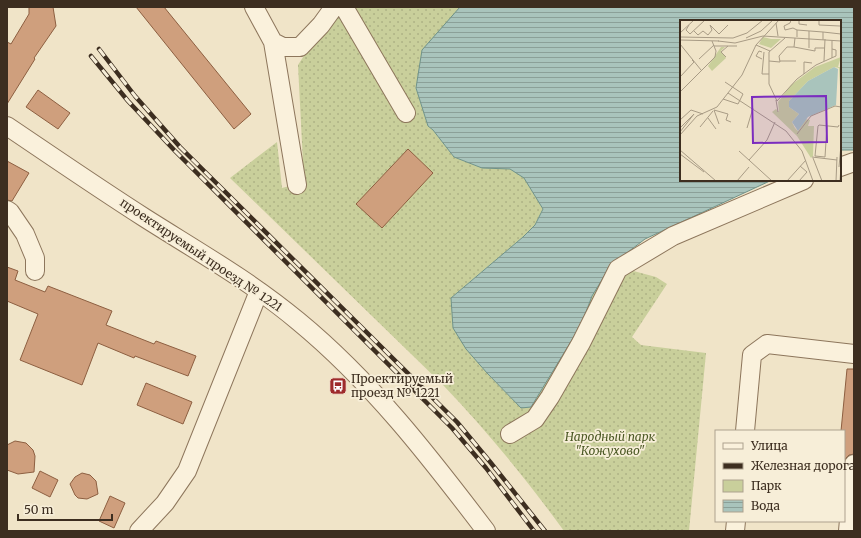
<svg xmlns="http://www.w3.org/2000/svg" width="861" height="538" viewBox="0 0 861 538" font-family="Merriweather,serif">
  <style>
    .green { fill: url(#green-dots) }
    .water { fill: url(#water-rules); stroke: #6f938a }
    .building { fill: #cf9f7d; stroke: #8d5f41 }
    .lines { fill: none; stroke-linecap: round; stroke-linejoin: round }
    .minor-casing { stroke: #8d765c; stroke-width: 20 }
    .minor { stroke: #faf1dc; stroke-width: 18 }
    .rail-casing { stroke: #3d2e20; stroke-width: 4.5 }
    .rail { stroke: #f7eed8; stroke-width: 3; stroke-dasharray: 9; stroke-linecap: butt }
    .labels { text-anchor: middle; stroke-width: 3.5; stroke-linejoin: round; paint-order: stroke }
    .street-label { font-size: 12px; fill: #3d2e20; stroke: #f7eed8 }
    .poi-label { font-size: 12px; fill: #3d2e20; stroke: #f7eed8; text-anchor: start }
    .park-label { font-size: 12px; font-style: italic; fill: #4d5a26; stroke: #f7eed8 }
    .inset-road { fill: none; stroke: #a89b85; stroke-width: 1 }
    .view { fill: #7b2cbf; fill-opacity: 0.15; stroke: #7b2cbf; stroke-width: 2 }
    .inset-edge { fill: none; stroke: #3d2e20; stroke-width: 2 }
  </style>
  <defs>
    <pattern id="green-dots" width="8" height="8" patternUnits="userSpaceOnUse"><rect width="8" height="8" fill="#c9cf9b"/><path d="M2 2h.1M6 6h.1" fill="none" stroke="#aeb285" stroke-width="1.8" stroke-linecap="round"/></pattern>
    <pattern id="water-rules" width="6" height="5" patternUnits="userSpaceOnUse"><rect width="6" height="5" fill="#a9c4bc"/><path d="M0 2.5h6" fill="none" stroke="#8ba098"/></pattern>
  </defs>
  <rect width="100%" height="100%" fill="#f0e4c8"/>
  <!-- green -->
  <path class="green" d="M341,7H460L453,16L416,88L428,126L433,130L454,157L482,168H510L524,178L543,209L535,225L523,237L451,298L487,373L521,408L531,407L581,325L592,296L611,265L656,277L667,284L632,337L641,345L706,353L689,531H564C527,480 487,431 443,385L230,178L277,142L282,188L304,182L298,65L316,37Z"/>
  <!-- water -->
  <path class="water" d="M460,7H854V150H840V21H681V180H772L645,239L611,265L592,296L581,325L531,407L521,408L487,373L466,349L453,328L451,298L523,237L535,225L543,209L524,178L510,169L482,168L454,157L433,130L428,126L416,88L422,50Z"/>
  <!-- building -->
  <path class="building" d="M29,7H53L56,26L34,58L35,59L7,104V42L11,44L29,14Z
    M136,7H164L251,114L234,129Z
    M38,90L70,113L58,129L26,107Z
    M408,149L433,173L382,228L356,204Z
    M7,161L29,173L12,201L7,200Z
    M7,267L18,271L15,280L45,292L48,286L112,311L106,325L154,344L156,341L196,356L188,376L135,356L134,358L98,343L82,385L20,360L38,314L7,301Z
    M847,369H854V454L849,455L846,458L844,462V431H841Z
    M146,383L192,402L183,424L137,405Z
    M15,441L26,443L33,450L35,456L34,472L18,474L7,470V445Z
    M40,471L58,480L50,497L32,488Z
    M82,473L90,475L96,481L98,494L87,499L78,498L75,495L70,484L75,477Z
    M110,496L125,503L114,528L99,521Z"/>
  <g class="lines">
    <defs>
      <path id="minor" d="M254,7L273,42L283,47H300L321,25L334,7
        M344,7L406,113
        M273,42L297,185
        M7,126C53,157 98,188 145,218C197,251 250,281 298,321C371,381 429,456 486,531
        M840,167L854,162
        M7,210L10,212L25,234L35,258V271
        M745,431L752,355L767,344L854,354
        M510,434L535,419L550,397L581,343L618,269L673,236L804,180
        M139,531L165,503L187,471L259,291
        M735,531L736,521
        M848,531L854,464"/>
    </defs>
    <!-- minor casing -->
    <use href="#minor" class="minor-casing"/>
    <!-- minor -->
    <use href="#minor" class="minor"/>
    <defs>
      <path id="rail" d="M99,49L135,96L180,147L457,422L491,463L545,531
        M91,56L128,101L175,151L452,428L486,468L534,531"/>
    </defs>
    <!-- rail casing -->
    <use href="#rail" class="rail-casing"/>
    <!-- rail -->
    <use href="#rail" class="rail"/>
  </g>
  <!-- icons -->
  <defs>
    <symbol id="bus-square" viewBox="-11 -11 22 22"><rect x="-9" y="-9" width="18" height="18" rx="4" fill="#9e2a2b" stroke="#f7eed8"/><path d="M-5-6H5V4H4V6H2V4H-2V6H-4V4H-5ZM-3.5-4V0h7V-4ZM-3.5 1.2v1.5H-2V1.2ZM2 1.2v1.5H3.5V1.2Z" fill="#fff"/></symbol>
  </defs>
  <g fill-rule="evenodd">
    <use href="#bus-square" x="328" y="376" width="20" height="20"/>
  </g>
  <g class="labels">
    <!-- street labels -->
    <g class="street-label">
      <text transform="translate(201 255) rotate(34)" y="4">проектируемый проезд № 1221</text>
    </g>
    <!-- poi labels -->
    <g class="poi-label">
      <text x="351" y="383">Проектируемый<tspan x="351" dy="14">проезд № 1221</tspan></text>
    </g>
    <!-- park labels -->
    <g class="park-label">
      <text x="610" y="441">Народный парк<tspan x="610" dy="14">"Кожухово"</tspan></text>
    </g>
  </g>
  <!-- overview -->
  <g transform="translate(680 20)">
    <rect width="161" height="161" fill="#f0e4c8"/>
    <path d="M83,17L91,19H101L91,28L79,24ZM41,27H45L41,31L46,38L32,51L28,46ZM161,37L158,47H161L160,66L159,48L154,47L128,61L109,81V87L119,94L112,102L115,108L118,111L125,99L130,100L128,106H134L133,136L131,138L117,116L92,92L96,89L99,92L98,82L111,65L135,47Z" fill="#c9cf9b"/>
    <path d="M154,47L158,49L156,85L128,97L118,111L112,102L119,94L109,87V81L128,61Z" fill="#a9c4bc"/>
    <path class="inset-road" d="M111,0L110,3L104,6L105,10L113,8L117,10M119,0V4L127,5M139,0V5L160,6M96,3L98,16M9,5L6,10L10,14L25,0M14,11L18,15L23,11L28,15L32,10L30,5L39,14L48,5M0,13L14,0M0,17L53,18L67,13L83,0M117,17V10L143,12M66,18L81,11L93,0M105,18L89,32V64L97,81L117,59L136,45L156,36V30L152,29M0,20L39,21M143,20V12L161,14M38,21L55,23L83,16L161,21M0,24L21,50M76,25L90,31M34,26H57M114,27L135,31V28H145M129,28V11M82,32L79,31L76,36L82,39M84,32L82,54H89M46,37L41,32L48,26M152,38V21M19,39L34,25M89,41L100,42L99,36L107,27H114L115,18M100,41H116M144,41L145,19M124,54V42L132,43M0,57L14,42L12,40M0,72L35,37L36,31L32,21M48,73L106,111L122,131L133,161M43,79L58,84L63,74L45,62M96,80L98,92M34,90L48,94L46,100L51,102M34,90L39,104M28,98L36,109M0,100L11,90L23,94M147,106L145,137L135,136L138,106L139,105L158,107L159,105M20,107L33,91M0,108L14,94L0,112M67,108L73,88M117,114L131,96L155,86L161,87M0,115L17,96L37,87L62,55L76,25L99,0M0,130L36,161M59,131L92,161M0,134L24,152M132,137L157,140M133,138L142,161M69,140L87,120L95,102M159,147L161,125M57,161L69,147M107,161L126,140M119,161L127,152L120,146M156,161L157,137M160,161L161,146"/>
    <path class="view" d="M146,76L147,122L73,123L72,77Z"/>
    <rect width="161" height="161" class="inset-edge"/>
  </g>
  <!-- border -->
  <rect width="861" height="538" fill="none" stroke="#3d2e20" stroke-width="16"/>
  <!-- legend -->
  <rect x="715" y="430" width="130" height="92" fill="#f7eed8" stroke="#ada18e"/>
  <rect x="723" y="443" width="20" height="6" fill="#faf1dc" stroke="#ada18e"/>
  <text x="751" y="450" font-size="12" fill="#3d2e20">Улица</text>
  <rect x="723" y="463" width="20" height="6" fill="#3d2e20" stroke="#ada18e"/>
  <text x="751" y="470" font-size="12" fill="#3d2e20">Железная дорога</text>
  <rect x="723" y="480" width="20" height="12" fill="#c9cf9b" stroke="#ada18e"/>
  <text x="751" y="490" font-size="12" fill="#3d2e20">Парк</text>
  <rect x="723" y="500" width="20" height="12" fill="url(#water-rules)" stroke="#ada18e"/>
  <text x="751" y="510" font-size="12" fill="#3d2e20">Вода</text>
  <!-- scale -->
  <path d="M18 514v6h94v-6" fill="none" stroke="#3d2e20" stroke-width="2"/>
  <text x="24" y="514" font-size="12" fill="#3d2e20" stroke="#f7eed8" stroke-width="3" paint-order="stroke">50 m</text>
</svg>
